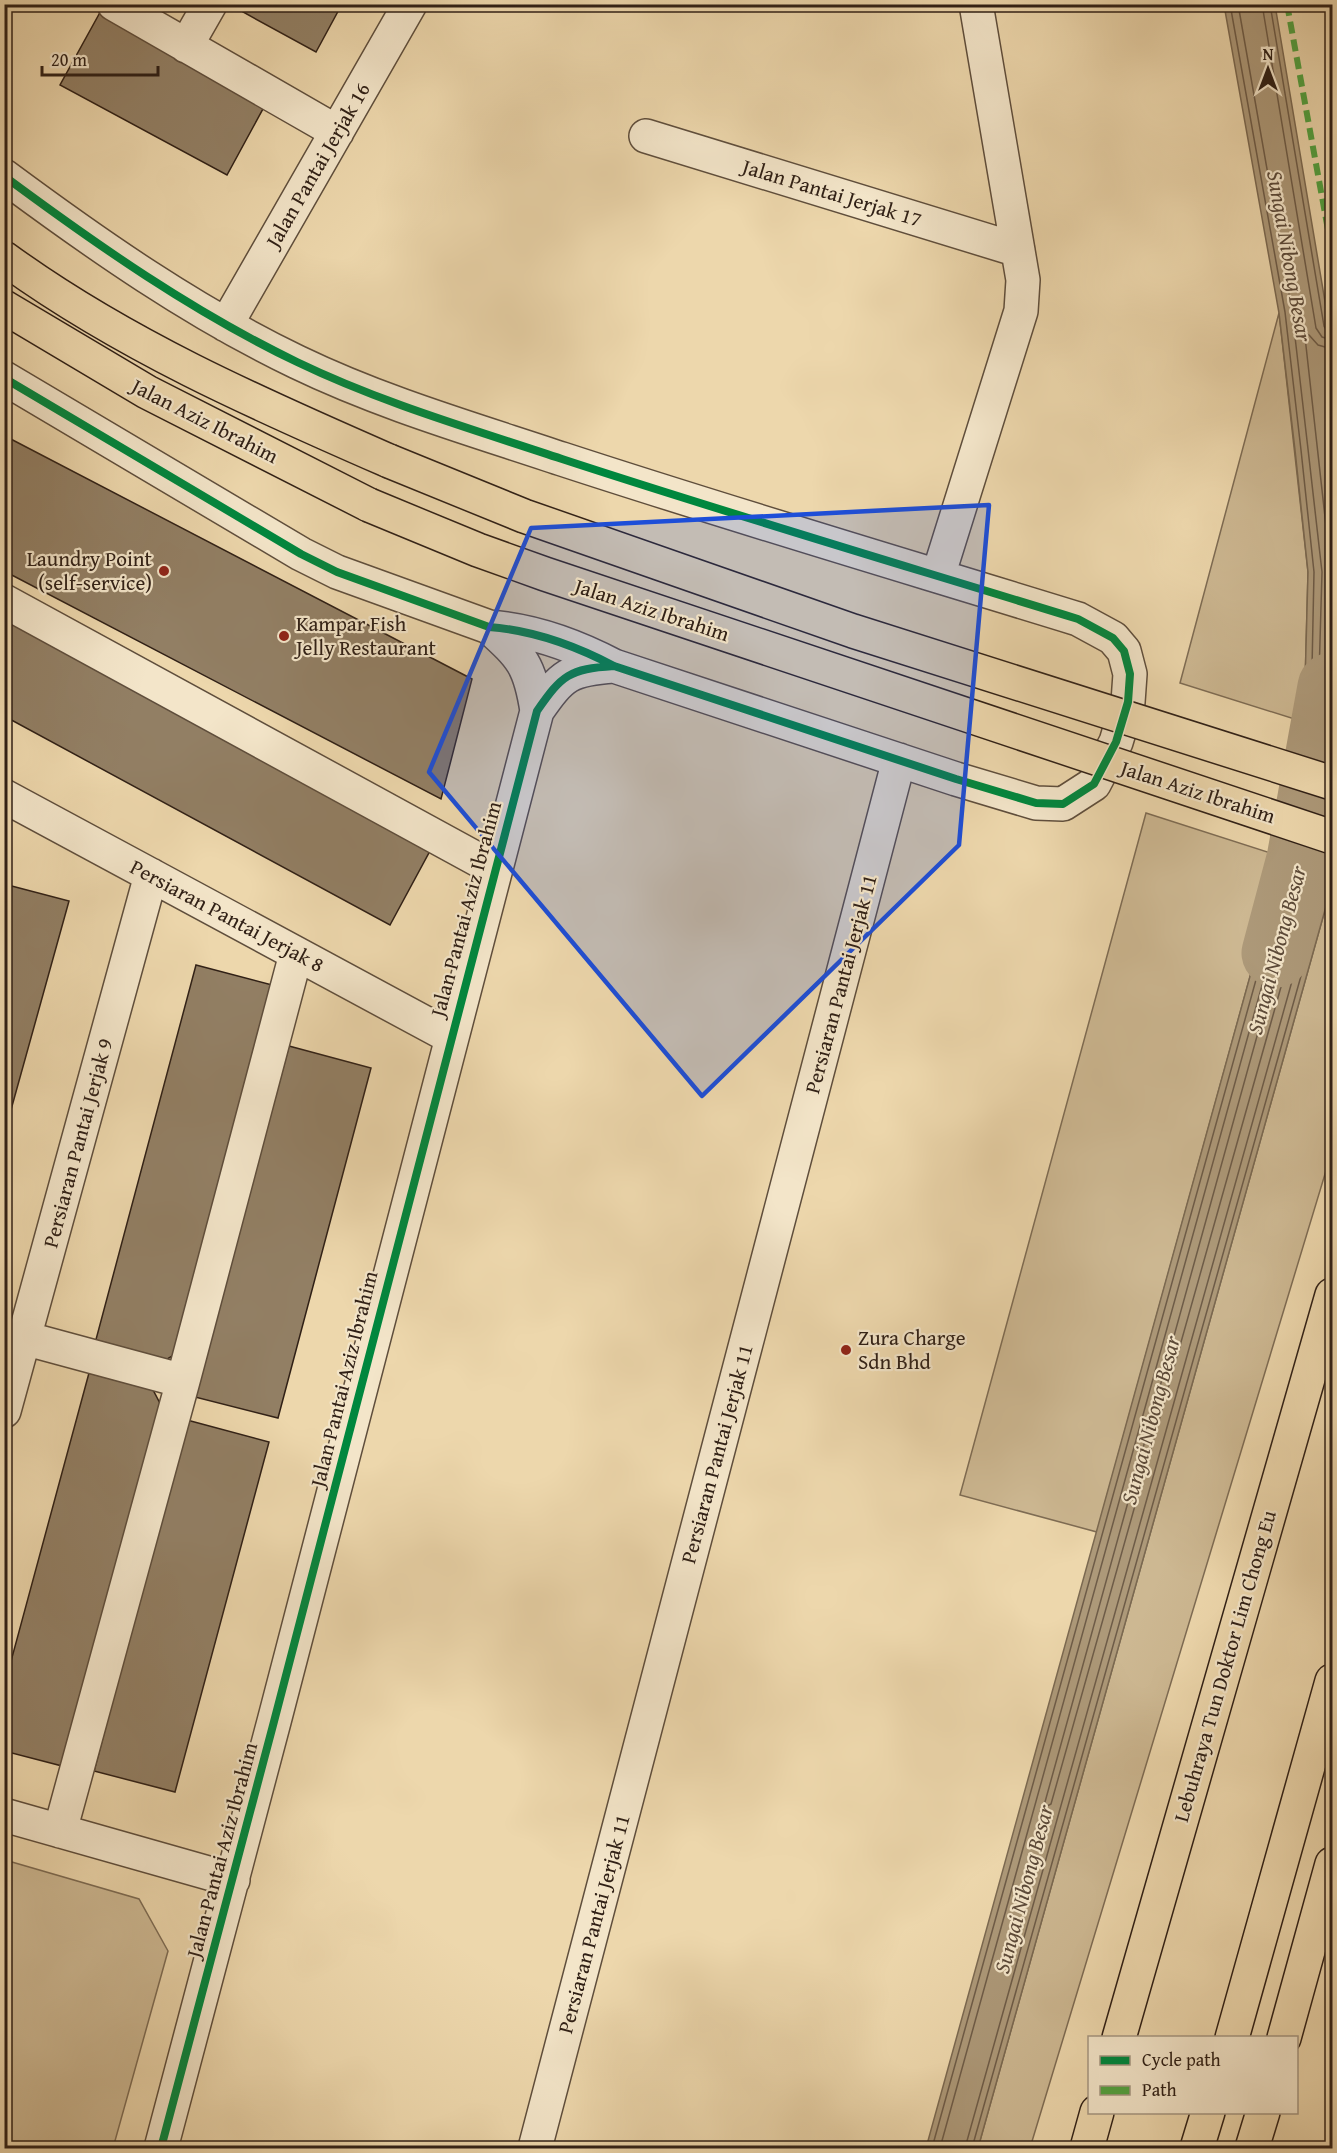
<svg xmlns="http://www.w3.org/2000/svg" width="1337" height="2153" viewBox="0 0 1337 2153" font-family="'Gentium Book Plus',serif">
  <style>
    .green { fill: #cdb892; stroke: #7e6c54; stroke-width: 1.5 }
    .water { fill: #ad9979; stroke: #7b6951; stroke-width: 1.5 }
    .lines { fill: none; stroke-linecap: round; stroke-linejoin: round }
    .shore { stroke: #6e5c48; stroke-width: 1.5 }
    .river { stroke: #ad9979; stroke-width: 69 }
    .building { fill: #927f64; stroke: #302016; stroke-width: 1.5 }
    .minor-casing { stroke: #5f4e3c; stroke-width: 36 }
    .major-casing { stroke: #302016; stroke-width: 36 }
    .highway-casing { stroke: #302016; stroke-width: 36 }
    .minor { stroke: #f3e5c9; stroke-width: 33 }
    .major { stroke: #edd7ac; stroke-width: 33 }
    .highway { stroke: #edd7ac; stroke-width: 33 }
    .major-bridge-casing { stroke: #302016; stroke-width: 36; stroke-linecap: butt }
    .major-bridge { stroke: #edd7ac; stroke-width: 33 }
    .quiet { stroke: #52a240; stroke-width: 6; stroke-dasharray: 12 6; stroke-linecap: butt }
    .cycleway-casing { stroke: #f3e5c9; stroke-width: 11 }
    .cycleway { stroke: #00873e; stroke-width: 8 }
    .marked { fill: #1d4ed8; fill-opacity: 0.2; stroke: #1d4ed8; stroke-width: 4.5; stroke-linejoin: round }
    .poi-dot { fill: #8f2418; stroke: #f3e5c9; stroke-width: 2 }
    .labels { text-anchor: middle; stroke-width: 4.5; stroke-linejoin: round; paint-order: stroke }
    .street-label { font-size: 21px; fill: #302016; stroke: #f3e5c9 }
    .poi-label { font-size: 21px; fill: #302016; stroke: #f3e5c9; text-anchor: start }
    .water-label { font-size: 22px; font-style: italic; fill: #5c4a39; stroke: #f3e5c9 }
  </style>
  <rect width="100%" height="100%" fill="#edd7ac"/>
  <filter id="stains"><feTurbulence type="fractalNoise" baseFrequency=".00333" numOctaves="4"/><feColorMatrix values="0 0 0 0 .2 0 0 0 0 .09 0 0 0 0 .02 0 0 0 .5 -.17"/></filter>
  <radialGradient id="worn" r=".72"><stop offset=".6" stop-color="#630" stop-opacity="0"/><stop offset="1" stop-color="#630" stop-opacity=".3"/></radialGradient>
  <!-- green -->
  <path class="green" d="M1279,313L1308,572L1304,722L1180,683Z
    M1146,813L1283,857L1097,1532L960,1495Z
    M1332,885V1151L1030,2148H978Z
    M5,1860L139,1899L168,1951L113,2148H5Z"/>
  <!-- water -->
  <path class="water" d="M1224,5H1275L1332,343V731L1304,722L1308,572L1295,450L1279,313Z
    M1283,857L1332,872V885L978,2148H926Z"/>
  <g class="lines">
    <!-- shore -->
    <path class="shore" d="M1230,4L1285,312L1301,450L1314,572L1311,716L1332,724
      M1238,4L1292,311L1308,449L1322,572L1318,710L1320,713L1332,717
      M1262,4L1316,328L1322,337L1332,340
      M1270,4L1324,326L1327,331L1332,332
      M1332,349L1318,345L1309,335L1305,337L1331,571L1327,703L1332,707
      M1302,886L1307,888L1308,891L1051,1804L1047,1806L1045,1802L1298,888Z
      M932,2148L1287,868L1290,865L1332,877
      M940,2148L1292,877L1295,875L1318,882L1320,886L1317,892L965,2148
      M972,2148L1324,894L1327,890L1332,889"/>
    <!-- river -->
    <path class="river" d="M1276,953L1301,859L1332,687"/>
  </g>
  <!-- building -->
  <path class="building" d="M247,4H342L316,52L243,12Z
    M103,7L270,96L227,175L60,85Z
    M5,436L472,679L441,799L4,571Z
    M4,618L431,849L390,925L4,716Z
    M4,884L69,901L4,1135Z
    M196,965L276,986L179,1352L159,1364L94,1347Z
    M289,1046L371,1068L278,1418L195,1397Z
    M89,1373L153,1390L163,1409L66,1767L4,1751V1687Z
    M187,1420L269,1442L175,1792L94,1771Z"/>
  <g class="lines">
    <defs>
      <path id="minor" d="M114,4L337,132
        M186,46L210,4
        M646,136L1018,250
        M4,176C97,245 193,312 297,362C382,403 472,429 562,459C733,515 906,566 1078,619L1113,638L1124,651L1130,674L1128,702L1116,742L1094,784L1063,804L1036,803L956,779L614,666C576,646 531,630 489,627L337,572L301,554L4,378
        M226,325L410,4
        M938,576L1021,311L1023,280L976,4
        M4,601L495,869
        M489,627C522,657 530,665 537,711
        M4,796L451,1037
        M24,1338L183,1381
        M4,1411L151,875
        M4,1815L233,1880
        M60,1831L183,1381L296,954
        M161,2148C290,1670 410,1190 537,711C562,675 569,669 614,666
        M535,2148L899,760"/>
      <path id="major" d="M4,258C122,344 256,403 389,461
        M4,307L147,392L369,505"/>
      <path id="highway" d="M1119,2038L1332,1295
        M1232,2038L1332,1681
        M1284,2038L1332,1864
        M1087,2148L1097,2112
        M1197,2148L1208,2112
        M1252,2148L1263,2112"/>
    </defs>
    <!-- minor casing -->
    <use href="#minor" class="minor-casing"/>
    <!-- major casing -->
    <use href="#major" class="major-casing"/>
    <!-- highway casing -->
    <use href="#highway" class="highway-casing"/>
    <!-- minor -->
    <use href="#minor" class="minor"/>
    <!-- major -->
    <use href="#major" class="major"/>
    <!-- highway -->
    <use href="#highway" class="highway"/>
    <defs>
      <path id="major-bridge" d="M389,461L524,516L853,631L1332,783
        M369,505L478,550L545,574L1332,837"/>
    </defs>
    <!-- major-bridge casing -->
    <use href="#major-bridge" class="major-bridge-casing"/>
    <!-- major-bridge -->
    <use href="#major-bridge" class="major-bridge"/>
    <!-- quiet -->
    <path class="quiet" d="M1287,4L1332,252"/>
    <defs>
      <path id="cycleway" d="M4,176C97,245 193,312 297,362C382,403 472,429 562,459C733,515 906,566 1078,619L1113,638L1124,651L1130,674L1128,702L1116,742L1094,784L1063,804L1036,803L956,779L614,666C576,646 531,630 489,627L337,572L301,554L4,378
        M161,2148C290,1670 410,1190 537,711C562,675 569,669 614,666"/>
    </defs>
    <!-- cycleway casing -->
    <use href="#cycleway" class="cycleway-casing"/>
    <!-- cycleway -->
    <use href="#cycleway" class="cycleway"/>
  </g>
  <!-- marked area -->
  <path class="marked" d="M989,505L959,845L702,1096L429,772L531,528Z"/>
  <!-- markers -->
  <g class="poi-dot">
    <circle cx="164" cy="571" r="6"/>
    <circle cx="284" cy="636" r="6"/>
    <circle cx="846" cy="1350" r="6"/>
  </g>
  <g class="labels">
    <!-- street labels -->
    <g class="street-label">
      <text transform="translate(318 165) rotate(-60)" y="7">Jalan Pantai Jerjak 16</text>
      <text transform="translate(832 193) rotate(17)" y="7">Jalan Pantai Jerjak 17</text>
      <text transform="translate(205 421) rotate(27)" y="7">Jalan Aziz Ibrahim</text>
      <text transform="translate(652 610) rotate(18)" y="7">Jalan Aziz Ibrahim</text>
      <text transform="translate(1198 792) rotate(18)" y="7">Jalan Aziz Ibrahim</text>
      <text transform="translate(466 909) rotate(-75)" y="7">Jalan Pantai Aziz Ibrahim</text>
      <text transform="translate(227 916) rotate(28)" y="7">Persiaran Pantai Jerjak 8</text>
      <text transform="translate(841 984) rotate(-75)" y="7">Persiaran Pantai Jerjak 11</text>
      <text transform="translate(78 1143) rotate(-75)" y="7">Persiaran Pantai Jerjak 9</text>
      <text transform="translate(344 1379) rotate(-76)" y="7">Jalan Pantai Aziz Ibrahim</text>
      <text transform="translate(717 1454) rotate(-75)" y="7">Persiaran Pantai Jerjak 11</text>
      <text transform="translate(1225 1666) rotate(-74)" y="7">Lebuhraya Tun Doktor Lim Chong Eu</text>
      <text transform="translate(222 1850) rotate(-75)" y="7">Jalan Pantai Aziz Ibrahim</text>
      <text transform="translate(594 1924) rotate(-75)" y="7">Persiaran Pantai Jerjak 11</text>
    </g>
    <!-- poi labels -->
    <g class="poi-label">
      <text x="152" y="566" text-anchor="end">Laundry Point<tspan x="152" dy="24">(self-service)</tspan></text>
      <text x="296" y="631">Kampar Fish<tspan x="296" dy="24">Jelly Restaurant</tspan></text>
      <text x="858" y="1345">Zura Charge<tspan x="858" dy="24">Sdn Bhd</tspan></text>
    </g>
    <!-- water labels -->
    <g class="water-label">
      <text transform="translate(1290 256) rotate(80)" y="8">Sungai Nibong Besar</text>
      <text transform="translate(1276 950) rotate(-75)" y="8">Sungai Nibong Besar</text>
      <text transform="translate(1150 1420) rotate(-75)" y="8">Sungai Nibong Besar</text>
      <text transform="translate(1023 1889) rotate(-75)" y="8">Sungai Nibong Besar</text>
    </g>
  </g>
  <!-- margin -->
  <rect width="1337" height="2153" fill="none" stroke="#edd7ac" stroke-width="24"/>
  <rect x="6" y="6" width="1325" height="2141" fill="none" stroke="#302016" stroke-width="3"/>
  <rect x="12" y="12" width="1313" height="2129" fill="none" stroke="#302016" stroke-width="1.5"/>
  <!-- legend -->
  <rect x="1088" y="2036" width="210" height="78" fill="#f3e5c9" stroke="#a59681" stroke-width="1.5"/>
  <rect x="1100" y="2056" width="30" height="9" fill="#00873e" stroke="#a59681" stroke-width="1.5"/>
  <text x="1142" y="2066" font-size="18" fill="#302016">Cycle path</text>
  <rect x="1100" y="2086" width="30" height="9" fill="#52a240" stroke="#a59681" stroke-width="1.5"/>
  <text x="1142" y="2096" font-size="18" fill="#302016">Path</text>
  <!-- north arrow -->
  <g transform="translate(1268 69)" stroke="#f3e5c9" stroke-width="4.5" paint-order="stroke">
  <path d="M0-4.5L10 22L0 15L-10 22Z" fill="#302016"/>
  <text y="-9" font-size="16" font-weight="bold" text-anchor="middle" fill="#302016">N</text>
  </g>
  <!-- scale -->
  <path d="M42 66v9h116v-9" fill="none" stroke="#302016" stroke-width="3"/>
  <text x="51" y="66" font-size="18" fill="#302016" stroke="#f3e5c9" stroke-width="4.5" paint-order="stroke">20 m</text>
  <rect width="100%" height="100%" filter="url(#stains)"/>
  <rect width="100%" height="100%" fill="url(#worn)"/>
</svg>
